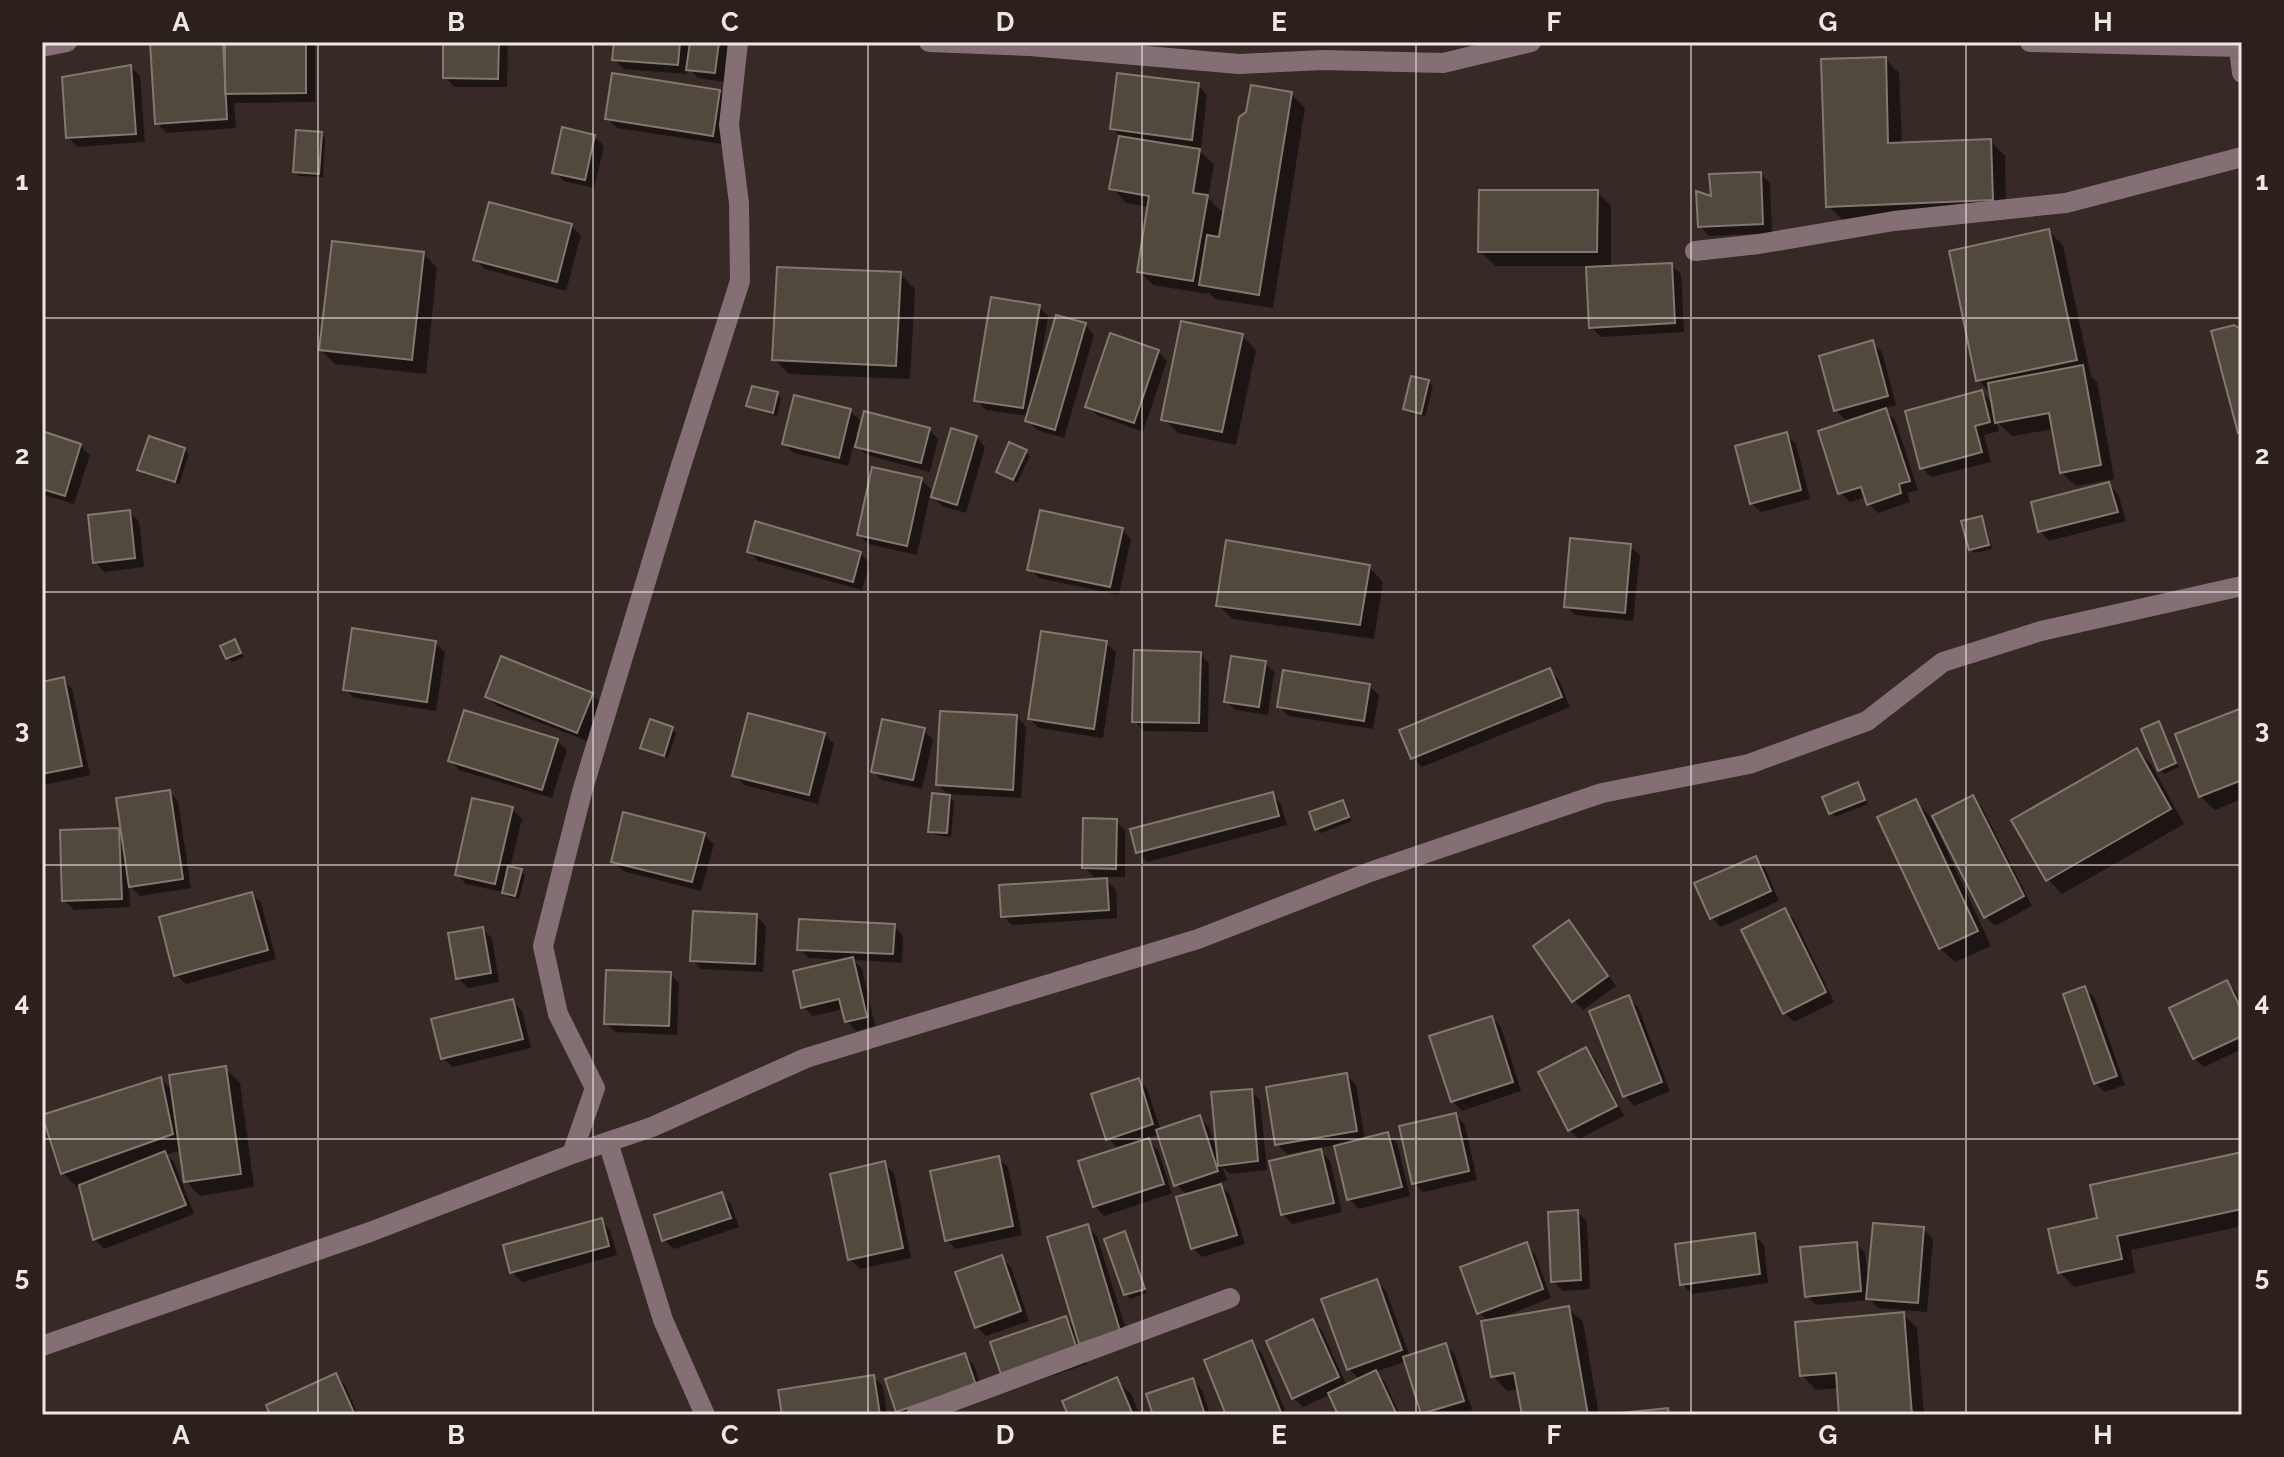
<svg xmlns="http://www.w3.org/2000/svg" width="2284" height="1457" viewBox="0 0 2284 1457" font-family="Raleway,sans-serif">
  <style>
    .shadow { fill: #0007; fill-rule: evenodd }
    .building { fill: #51483e; stroke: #82786e; stroke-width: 2 }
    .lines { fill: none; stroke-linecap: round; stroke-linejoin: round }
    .minor { stroke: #846f75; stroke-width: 20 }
    .grid { fill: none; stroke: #f0e7e5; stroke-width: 2; stroke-opacity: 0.55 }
    .neatline { fill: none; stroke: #f0e7e5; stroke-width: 3 }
    .grid-label { font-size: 26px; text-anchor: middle; font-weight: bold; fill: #f0e7e5 }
  </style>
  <rect width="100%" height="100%" fill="#362926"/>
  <!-- shadow -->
  <path class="shadow" d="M177,42L227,44V42H315V102L234,103L236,128L167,133L157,123Z
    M445,42H508L507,87H454L445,77Z
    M616,42H729L724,82L698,78L688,68L687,74L624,69L614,59Z
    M1885,59L1899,73L1902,145L1990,141L2005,156L2006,214L1843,220L1828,206Z
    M131,67L140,76L145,142L77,147L68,137Z
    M1198,85L1207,95L1201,148L1196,147L1214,165L1208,198L1225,215L1291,94L1305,108L1273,308L1215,299L1208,292L1207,294L1153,285L1139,271L1149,207L1126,203L1112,188L1121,137L1112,128ZM1221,218L1224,219L1221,240L1217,239Z
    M720,92L729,101L722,144L617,128L607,118Z
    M321,134L325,138L323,177L299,176L295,171Z
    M594,136L604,146L594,188L564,181L554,172Z
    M1760,174L1770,183L1772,233L1709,236L1700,226Z
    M1597,192L1611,206V268L1671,265L1681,274L1684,332L1601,337L1591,327L1588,266H1495L1480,251Z
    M571,226L581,235L566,291L485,269L475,260Z
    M2049,231L2063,246L2091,376L2097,382L2114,479L2076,486L2061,472L2054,429L2012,436L1996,421L1999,431L1984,435L1991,462L1931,477L1922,468L1982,392L1994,405L1992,394L1978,380Z
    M423,253L437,268L426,374L335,364L321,350Z
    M900,274L915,289L910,379L789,374L774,359Z
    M1039,307L1048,316L1040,366H1043L1085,325L1094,335L1064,438L1037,430L1027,420L1028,416L986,410L977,400Z
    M1242,336L1256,350L1236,445L1178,433L1164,419Z
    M1872,343L1882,352L1896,405L1884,409L1895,420L1918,490L1907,493L1910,502L1878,513L1869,504L1866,497L1850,502L1840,493L1863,418L1862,415L1845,420L1836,410Z
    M1158,352L1167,361L1143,432L1097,415L1087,406Z
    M1428,381L1433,386L1425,417L1409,412L1405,408Z
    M777,394L781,398L777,416L753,409L749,405Z
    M850,411L860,420L856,435L860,436L929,429L938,439L930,472L867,455L854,443L848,466L794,453L784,444Z
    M42,434L80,446L90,455L74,504L42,494Z
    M1787,435L1796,444L1810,499L1761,512L1751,503Z
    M976,437L985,447L966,513L942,506L933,497Z
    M184,450L189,454L179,484L144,474L140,470Z
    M1025,452L1030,456L1017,483L998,471Z
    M921,480L931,489L917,555L868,544L859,535Z
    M2109,484L2118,494L2126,521L2049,541L2040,531Z
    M129,512L139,521L144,567L104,572L95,562Z
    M1981,519L1985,523L1992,549L1975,553L1970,549Z
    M1122,530L1131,539L1119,595L1039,578L1030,569Z
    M1630,546L1640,555L1633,621L1575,615L1566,606Z
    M749,551L860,553L870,563L862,590L758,561Z
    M1369,567L1383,582L1374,639L1233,619L1218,605Z
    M234,642L244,657L232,662L228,658Z
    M435,643L445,652L436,711L354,698L345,689Z
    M1106,643L1116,652L1103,738L1039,728L1030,719Z
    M1200,654L1209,663L1208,732L1144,731L1134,721Z
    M1265,663L1274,672L1268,715L1236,710L1226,701Z
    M1550,670L1559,680L1570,707L1422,767L1413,757Z
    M63,680L72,689L90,775L44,785L42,684Z
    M1369,686L1379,695L1373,729L1289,716L1279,707Z
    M592,695L602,704L587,741L497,706L487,697Z
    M2242,710V799L2215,810L2200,796Z
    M1017,717L1026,727L1021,798L947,794L938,784Z
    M2158,723L2179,767L2164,774L2160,769Z
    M672,729L676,733L668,758L647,751L642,747Z
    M924,730L933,740L922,789L882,780L873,771Z
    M824,734L834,744L818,804L744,785L735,775Z
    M557,741L567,750L552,798L459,770L450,760Z
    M2136,750L2151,764L2184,824L2062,894L2048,879Z
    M1858,785L1868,804L1835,817L1831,812Z
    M169,792L178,801L191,888L140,896L129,885L130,907L74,910L64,900L118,830L124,835Z
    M1272,794L1281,804L1287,825L1147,862L1138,852Z
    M949,797L954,801L951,837L935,835L930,831Z
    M1973,798L1982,807L2032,906L1995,926L1985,916L1937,822L1934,823L1991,946L1955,962L1940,948L1916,801L1932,819Z
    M1342,802L1352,821L1321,833L1317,829Z
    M512,809L522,819L510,868L521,871L525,875L519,899L508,897L503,892L466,884L457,874Z
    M1116,821L1125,830V877H1094L1084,867Z
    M704,835L714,844L701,891L623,871L613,861Z
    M1755,859L1765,868L1779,901L1721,927L1712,918Z
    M1106,880L1116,890L1117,918L1012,925L1003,916Z
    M251,894L261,903L276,959L186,984L176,975Z
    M1784,910L1794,919L1834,1002L1794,1022L1784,1013Z
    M756,916L766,926L763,972L702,969L692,960Z
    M1569,923L1616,986L1583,1010L1574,1000Z
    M894,926L903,936L902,963L854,960L862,969L875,1026L856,1031L847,1021L844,1009L813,1016L803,1007L844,960L809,958L800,949Z
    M482,929L492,938L499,982L468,988L458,978Z
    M670,974L679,983L677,1035L615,1032L606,1023Z
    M2227,982L2236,992L2242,1004V1049L2204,1067L2194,1058Z
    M2085,988L2094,997L2125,1085L2105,1092L2095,1083Z
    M1628,998L1638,1007L1670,1091L1634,1106L1625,1096Z
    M512,1001L522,1011L531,1048L453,1067L443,1058Z
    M1492,1018L1501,1027L1521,1091L1462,1111L1452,1101Z
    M1586,1049L1595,1059L1624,1116L1579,1139L1569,1130Z
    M225,1068L240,1083L254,1187L200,1196L186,1181L181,1150L166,1155L174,1162L194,1214L104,1249L95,1239L81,1186L77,1187L63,1173L161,1079L173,1091Z
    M1347,1075L1356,1085L1365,1140L1387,1134L1397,1143L1410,1196L1359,1209L1349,1199L1336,1145L1287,1154L1277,1144Z
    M1138,1080L1147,1089L1161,1131L1200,1118L1209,1127L1217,1152L1251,1091L1260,1100L1267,1170L1230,1174L1222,1166L1227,1180L1218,1183L1230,1195L1245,1244L1202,1257L1193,1248L1188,1196L1176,1184L1160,1134L1146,1139L1158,1150L1172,1193L1104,1216L1095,1206L1119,1150L1108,1138Z
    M1456,1115L1465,1125L1477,1180L1423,1192L1414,1183Z
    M1320,1150L1330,1161L1342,1212L1292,1224L1283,1214Z
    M2242,1154V1226L2131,1250L2135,1273L2074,1287L2060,1272Z
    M998,1158L1008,1167L1022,1235L956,1249L947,1240Z
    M884,1164L894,1173L911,1258L860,1269L850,1259Z
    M721,1194L731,1204L739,1227L674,1249L664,1240Z
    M1577,1212L1587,1221L1590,1289L1563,1291L1553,1281Z
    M601,1220L610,1230L617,1255L522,1282L512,1272Z
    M1088,1227L1097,1236L1129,1340L1080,1341L1087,1364L1014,1389L1066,1319L1077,1330Z
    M1923,1229L1933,1239L1927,1312L1878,1308L1870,1300L1816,1305L1807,1296L1856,1244L1865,1253L1868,1280Z
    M1124,1234L1128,1238L1147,1293L1130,1299L1126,1294L1107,1240Z
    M1754,1235L1764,1245L1768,1283L1692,1294L1682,1284Z
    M1526,1245L1535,1254L1551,1298L1500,1318L1568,1308L1583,1322L1599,1415H1524L1519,1389L1507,1391L1493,1376L1489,1322L1479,1313Z
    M1001,1257L1011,1267L1029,1321L986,1336L977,1327Z
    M1376,1281L1386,1291L1410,1357L1446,1345L1455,1355L1472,1410L1457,1415H1424L1407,1361L1375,1372L1385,1382L1400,1415H1340L1331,1394L1303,1407L1294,1398L1313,1322L1322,1331L1347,1386L1360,1380L1349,1369Z
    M1903,1314L1917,1328L1924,1415H1841L1839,1388L1816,1390L1802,1375Z
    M1252,1343L1261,1352L1287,1415H1229Z
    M964,1355L974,1365L984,1395L923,1415H903L898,1411Z
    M336,1376L345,1385L358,1415H272Z
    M873,1377L883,1386L887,1415H784Z
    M1116,1380L1131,1394L1140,1415H1070Z
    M1193,1381L1202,1390L1210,1415H1155Z"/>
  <!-- building -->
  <path class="building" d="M150,42H223L227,119L155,124Z
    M225,42H306V93L225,94Z
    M443,42H499L498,79L443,78Z
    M614,42H680L678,65L612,60Z
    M690,42H719L715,73L686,70Z
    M1886,57L1888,143L1991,139L1993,200L1826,207L1821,59Z
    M131,65L136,134L66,138L62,77Z
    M612,73L720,90L713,136L605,119Z
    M1117,73L1199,83L1192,140L1110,129Z
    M1251,85L1292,92L1259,295L1199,285L1207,235L1219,237L1239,117L1246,112Z
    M562,127L595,135L585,180L552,173Z
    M296,130L322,132L319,174L293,172Z
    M1119,136L1200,149L1193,193L1208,195L1193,281L1137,272L1149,196L1109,189Z
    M1761,172L1763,224L1698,227L1696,191L1711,196L1709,174Z
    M1479,190H1598L1597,252H1478Z
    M489,202L572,224L557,282L473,260Z
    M2049,229L2077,360L1976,381L1949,251Z
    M332,241L424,252L412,360L319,350Z
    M1672,263L1675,323L1589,328L1586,267Z
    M777,267L901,272L896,366L772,360Z
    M991,297L1040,305L1023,408L974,401Z
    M1056,315L1086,323L1055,430L1025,421Z
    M1181,321L1243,334L1222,432L1161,420Z
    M2234,325L2242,330V432L2238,433L2211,331Z
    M1110,333L1159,350L1134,423L1085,407Z
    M1873,340L1888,396L1834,411L1819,356Z
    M2083,365L2101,465L2060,473L2049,413L1995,423L1988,383Z
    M1411,376L1429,380L1421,414L1403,409Z
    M752,386L778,392L773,413L746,406Z
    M1982,390L1990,422L1975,426L1982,452L1920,469L1905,411Z
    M794,395L851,409L839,458L782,444Z
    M1886,408L1910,481L1899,484L1901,493L1867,505L1861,487L1838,494L1818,431Z
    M864,411L930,428L921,463L855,447Z
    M951,428L977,436L957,505L931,497Z
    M42,431L81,444L65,496L42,489Z
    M1787,432L1801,490L1750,504L1735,446Z
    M149,436L185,448L175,482L137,470Z
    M1009,442L1027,450L1013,480L996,472Z
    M872,467L922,478L907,546L857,535Z
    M2109,482L2118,512L2038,532L2031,502Z
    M130,510L135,558L93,563L88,515Z
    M1040,510L1123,528L1110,587L1027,570Z
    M1982,516L1989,545L1969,550L1961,521Z
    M755,521L861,552L853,582L747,552Z
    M1570,538L1631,544L1625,613L1564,607Z
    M1226,540L1370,565L1360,625L1216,606Z
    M352,628L436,641L427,702L343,690Z
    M1041,631L1107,641L1094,729L1028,719Z
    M235,639L241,653L226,659L220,646Z
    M1134,650L1201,652L1199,723L1132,722Z
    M501,656L593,693L577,733L485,697Z
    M1231,656L1266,661L1259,707L1224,702Z
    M1550,668L1562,697L1411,759L1399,730Z
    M1283,670L1370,684L1364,721L1277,707Z
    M64,677L82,766L42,774V682Z
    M2242,708V780L2199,797L2175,734Z
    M464,710L558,739L542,790L448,761Z
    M940,711L1017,715L1013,790L936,785Z
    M748,713L825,733L809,795L732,776Z
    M650,719L673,727L664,756L640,748Z
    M882,719L925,728L913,780L871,772Z
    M2159,721L2176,763L2158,771L2141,729Z
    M2137,748L2171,809L2046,881L2011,820Z
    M1858,782L1865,800L1829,814L1822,797Z
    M170,790L183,879L129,887L116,798Z
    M1273,792L1279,816L1136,853L1130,829Z
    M932,793L950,795L947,833L928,832Z
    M1973,795L2024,896L1984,918L1932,816Z
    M472,798L513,807L495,884L455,875Z
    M1916,799L1978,931L1939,949L1877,817Z
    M1343,800L1349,817L1315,830L1309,812Z
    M623,812L705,833L692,882L611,862Z
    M1083,818L1117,819L1116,869L1082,868Z
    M119,828L122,899L62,901L60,830Z
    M1756,856L1771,891L1710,919L1694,883Z
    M508,866L522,869L515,896L502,893Z
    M1107,878L1109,910L1001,917L999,885Z
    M252,892L268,950L174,976L159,917Z
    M1785,908L1826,992L1783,1014L1741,930Z
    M693,911L757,914L755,964L690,961Z
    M799,919L895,924L893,954L797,950Z
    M1569,920L1608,976L1572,1002L1533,946Z
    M483,927L491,973L456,979L448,933Z
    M853,957L867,1017L845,1022L839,999L801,1008L793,971Z
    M606,970L671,972L669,1026L604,1024Z
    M2227,980L2242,1011V1036L2193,1059L2169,1008Z
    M2085,986L2117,1076L2094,1084L2063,994Z
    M1629,995L1662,1082L1623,1097L1589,1011Z
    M513,999L523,1039L441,1059L431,1019Z
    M1492,1016L1513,1082L1451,1102L1429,1036Z
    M1586,1047L1617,1106L1568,1131L1538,1072Z
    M226,1066L241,1174L184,1182L169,1075Z
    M1347,1073L1357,1131L1275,1145L1266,1087Z
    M161,1077L173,1134L61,1174L42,1115Z
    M1139,1078L1153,1124L1106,1140L1091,1094Z
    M1252,1089L1258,1161L1218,1166L1211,1092Z
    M1456,1113L1469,1171L1412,1184L1399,1126Z
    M1200,1115L1218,1171L1174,1186L1156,1130Z
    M1388,1132L1402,1187L1347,1200L1334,1146Z
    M1149,1138L1164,1184L1093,1207L1078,1161Z
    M1321,1149L1334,1203L1281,1215L1269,1161Z
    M165,1151L186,1205L93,1240L79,1185Z
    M2242,1152V1209L2117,1236L2122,1259L2058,1273L2048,1229L2097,1218L2090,1185Z
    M999,1156L1013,1226L945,1241L930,1171Z
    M885,1161L903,1248L848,1260L830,1174Z
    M1221,1184L1237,1235L1191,1249L1176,1197Z
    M722,1192L731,1218L662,1241L654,1215Z
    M1578,1210L1581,1280L1551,1282L1548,1212Z
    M602,1218L609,1246L510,1273L503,1245Z
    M1873,1223L1924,1227L1918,1303L1866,1299Z
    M1088,1224L1120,1331L1079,1344L1047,1237Z
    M1125,1231L1145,1289L1124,1295L1104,1239Z
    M1755,1233L1760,1274L1680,1285L1675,1244Z
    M1527,1242L1543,1289L1477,1314L1460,1267Z
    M1857,1242L1861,1291L1805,1297L1800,1247Z
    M1002,1255L1021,1311L975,1328L955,1272Z
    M1377,1279L1402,1350L1347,1370L1321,1299Z
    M1569,1306L1588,1415H1522L1514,1373L1491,1377L1481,1321Z
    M1904,1312L1912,1415H1839L1836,1373L1800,1376L1795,1322Z
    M1066,1316L1079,1355L1003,1380L990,1342Z
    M1313,1319L1339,1377L1292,1399L1266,1341Z
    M1252,1340L1282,1415H1226L1204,1360Z
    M1446,1343L1464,1401L1421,1414L1403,1357Z
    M965,1353L976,1385L896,1412L885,1379Z
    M1376,1370L1397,1415H1338L1328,1393Z
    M336,1373L355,1415H270L266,1405Z
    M874,1375L880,1415H782L778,1390Z
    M1117,1377L1133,1415H1068L1062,1401Z
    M1193,1378L1205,1415H1153L1146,1394Z
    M1668,1408L1669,1415H1600Z"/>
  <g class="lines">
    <!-- minor -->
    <path class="minor" d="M929,42L1030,46L1239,64L1323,60L1443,63L1531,42
      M2030,42L2239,47
      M2238,42L2242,73
      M42,47L67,42
      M1695,251L1759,244L1894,221L2066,203L2242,157
      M608,1142L663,1320L705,1415
      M572,1154L595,1088L558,1014L543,946L582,792L679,472L740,281L739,203L729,125L738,42
      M42,1346L370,1232L572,1154L652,1127L806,1058L1198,939L1370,872L1602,793L1749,764L1867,721L1943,662L2041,631L2242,586
      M916,1415L1230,1298"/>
  </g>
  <!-- grid -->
  <path class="grid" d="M318,42V1415M593,42V1415M868,42V1415M1142,42V1415M1416,42V1415M1691,42V1415M1966,42V1415M42,318H2242M42,592H2242M42,865H2242M42,1139H2242"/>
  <!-- border -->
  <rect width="2284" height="1457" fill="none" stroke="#2c201d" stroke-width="88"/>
  <rect x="44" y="44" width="2196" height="1369" class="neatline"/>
  <g class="grid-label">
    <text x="181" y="31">A</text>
    <text x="456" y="31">B</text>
    <text x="730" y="31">C</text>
    <text x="1005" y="31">D</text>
    <text x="1279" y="31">E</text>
    <text x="1554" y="31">F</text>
    <text x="1828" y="31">G</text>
    <text x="2103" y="31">H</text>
    <text x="22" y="190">1</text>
    <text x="2262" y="190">1</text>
    <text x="22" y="464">2</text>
    <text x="2262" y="464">2</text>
    <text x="22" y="738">3</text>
    <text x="2262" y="738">3</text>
    <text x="22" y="1011">4</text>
    <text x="2262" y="1011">4</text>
    <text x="22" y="1285">5</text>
    <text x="2262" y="1285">5</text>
    <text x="181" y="1444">A</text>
    <text x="456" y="1444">B</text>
    <text x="730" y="1444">C</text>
    <text x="1005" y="1444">D</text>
    <text x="1279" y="1444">E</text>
    <text x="1554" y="1444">F</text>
    <text x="1828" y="1444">G</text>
    <text x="2103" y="1444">H</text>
  </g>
</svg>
